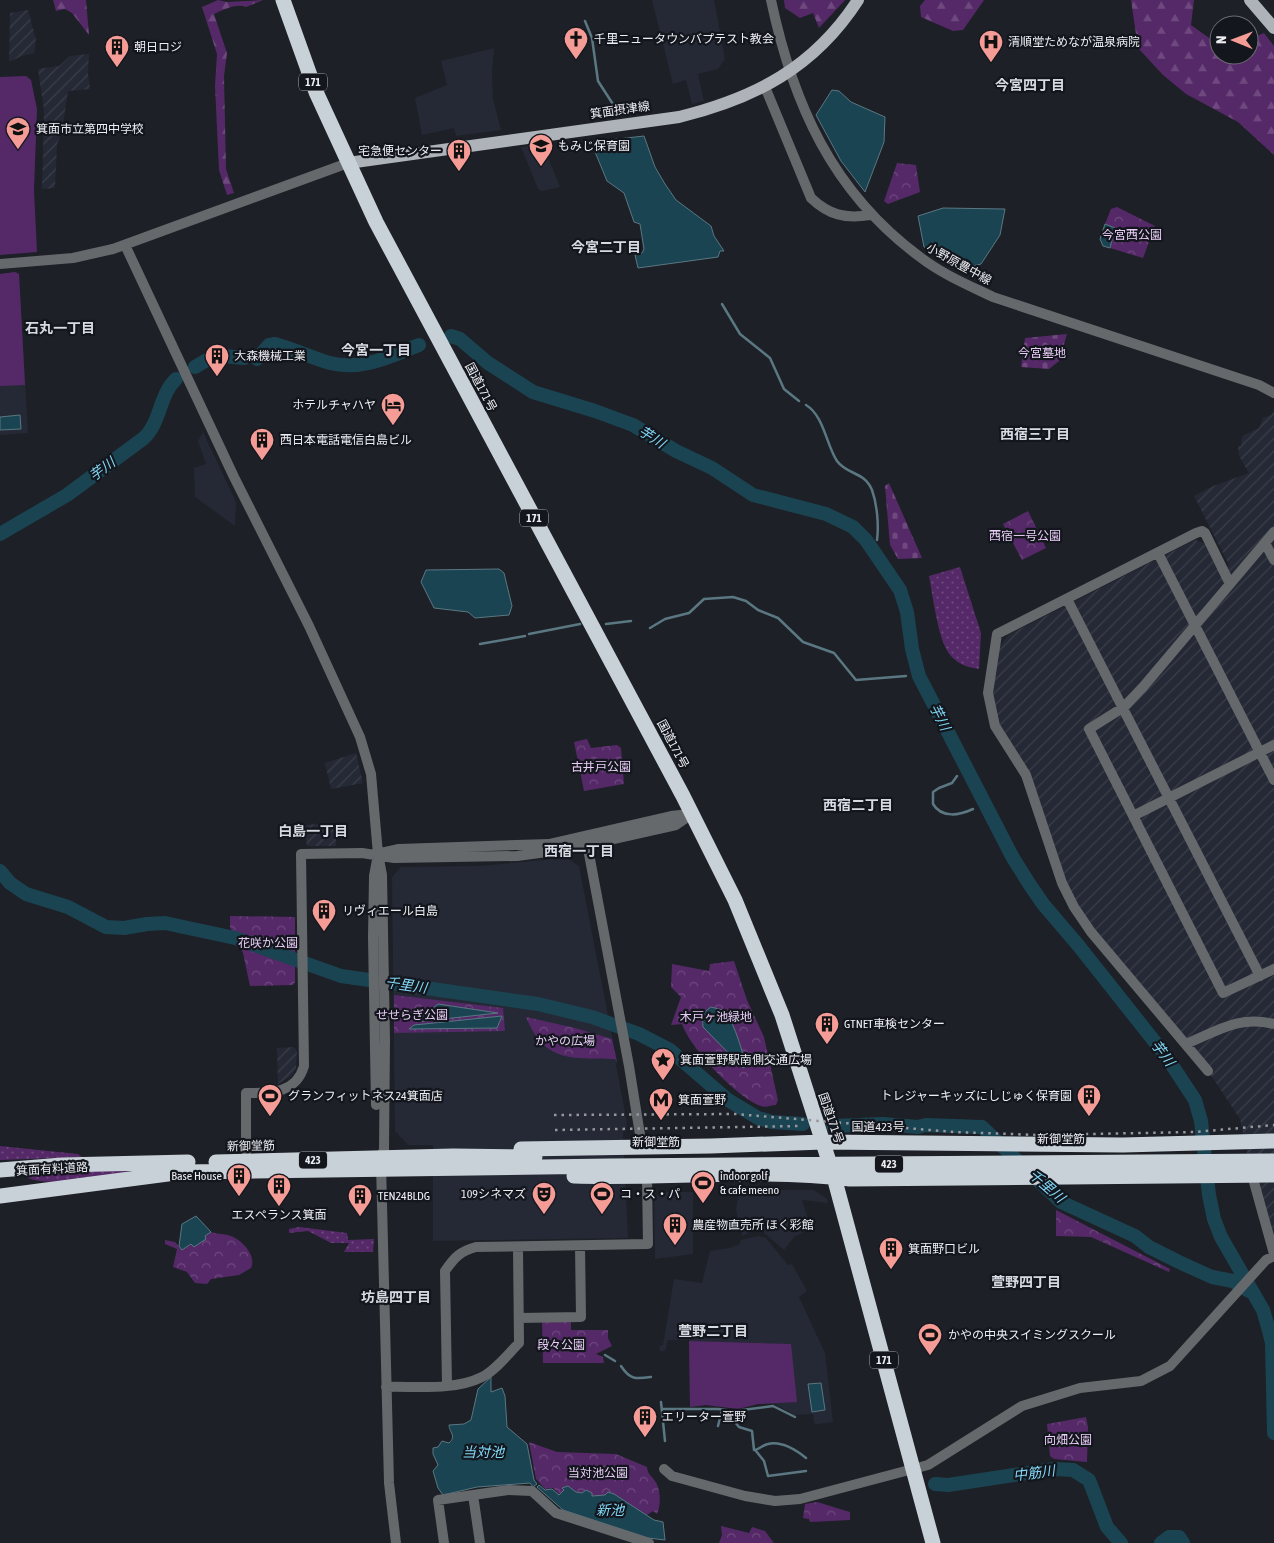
<svg xmlns="http://www.w3.org/2000/svg" width="1274" height="1543" viewBox="0 0 1274 1543" font-family="'Asap Condensed','Noto Sans JP',sans-serif">
  <style>
    .built { fill: #252935 }
    .industrial { fill: url(#industrial-furrows) }
    .grass { fill: url(#grass-dots) }
    .forest { fill: url(#forest-firs) }
    .cemetery { fill: url(#cemetery-stones) }
    .park { fill: url(#park-crowns) }
    .pitch { fill: #552968 }
    .water { fill: #1b4452; stroke: #5a7782 }
    .lines { fill: none; stroke-linecap: round; stroke-linejoin: round }
    .stream { stroke: #5a7782; stroke-width: 2.5 }
    .river { stroke: #1b4452; stroke-width: 14 }
    .minor { stroke: #66696c; stroke-width: 10 }
    .major { stroke: #adb3b9; stroke-width: 12 }
    .highway { stroke: #c9d1d8; stroke-width: 15 }
    .rail { stroke: #96989e; stroke-width: 2.5; stroke-dasharray: 2.5 5; stroke-linecap: butt }
    .labels { text-anchor: middle; stroke-width: 4.5; stroke-linejoin: round; paint-order: stroke }
    .shield { fill: #14161d; stroke: #abadb3; stroke-width: 1 }
    .shield-label { font-size: 11px; font-weight: bold; fill: #eceef3 }
    .poi-label { font-size: 12px; fill: #eceef3; stroke: #14161d; text-anchor: start }
    .street-label { font-size: 12px; fill: #eceef3; stroke: #14161d }
    .park-label { font-size: 12px; fill: #e9cdf7; stroke: #14161d }
    .neighbourhood-label { font-size: 14px; font-weight: bold; fill: #d6dae3; stroke: #14161d }
    .water-label { font-size: 14px; font-style: italic; fill: #80d8f6; stroke: #14161d }
  </style>
  <defs>
    <pattern id="industrial-furrows" width="10" height="10" patternUnits="userSpaceOnUse" patternTransform="scale(1.25)"><rect width="10" height="10" fill="#252935"/><path d="M-1 1l2-2M0 10L10 0M9 11l2-2" fill="none" stroke="#3a3e49"/></pattern>
    <pattern id="grass-dots" width="8" height="8" patternUnits="userSpaceOnUse" patternTransform="scale(1.25)"><rect width="8" height="8" fill="#552968"/><path d="M2 2h.1M6 6h.1" fill="none" stroke="#6e487e" stroke-width="1.8" stroke-linecap="round"/></pattern>
    <pattern id="forest-firs" width="22" height="20" patternUnits="userSpaceOnUse" patternTransform="scale(1.25)"><rect width="22" height="20" fill="#552968"/><path d="M5 1l3.5 6h-7zM16 11l3.5 6h-7z" fill="#6e487e"/></pattern>
    <pattern id="cemetery-stones" width="16" height="16" patternUnits="userSpaceOnUse" patternTransform="scale(1.25)"><rect width="16" height="16" fill="#552968"/><path d="M2 7V4a2 2 0 0 1 4 0v3zM10 15v-3a2 2 0 0 1 4 0v3z" fill="#6e487e"/></pattern>
    <pattern id="park-crowns" width="20" height="18" patternUnits="userSpaceOnUse" patternTransform="scale(1.25)"><rect width="20" height="18" fill="#552968"/><path d="M2 6a3 3 0 1 1 6 0M12 15a3 3 0 1 1 6 0" fill="none" stroke="#6e487e"/></pattern>
  </defs>
  <rect width="100%" height="100%" fill="#1d2026"/>
  <!-- built -->
  <path class="built" d="M652,0H714L725,59L718,69L698,74L704,101L692,104L686,80L673,84Z
    M494,48L492,73L493,99L501,130L456,136L454,128L422,135L415,98L447,85L441,61Z
    M543,145L560,187L542,191L538,189L521,147Z
    M15,272L19,274L28,433L0,435V274Z
    M203,432L236,502L235,526L195,497L194,468L206,464L198,441Z
    M567,858L579,866L617,1062L616,1065L627,1123L626,1131L623,1132L628,1238L433,1241V1145H408L395,1131L392,877L401,867L479,866Z
    M740,1190H814L827,1199L828,1203L802,1200L811,1229L795,1236L784,1250L763,1232L754,1231L742,1236L736,1209Z
    M660,1192H693V1254L655,1259L654,1198Z
    M758,1236L766,1238L788,1265L792,1264L807,1291L799,1297L825,1353L833,1422L817,1424L814,1423L813,1414L795,1415L775,1404H758L738,1409L706,1405L690,1407L689,1340H668L665,1351H660L659,1346L663,1345L674,1279L702,1283L710,1251L729,1248L740,1244L741,1240Z"/>
  <!-- industrial -->
  <path class="industrial" d="M28,10L36,40L34,53L22,56L9,62L10,13Z
    M89,54L88,73L90,89L68,91L62,131L57,145L55,188L42,189L44,110L38,69L59,66L70,56Z
    M1274,410V1254L1252,1175L1240,1119L1208,1071L1074,907L1026,775L990,709L992,671L1000,646L1008,635L1195,540L1204,543L1220,573L1229,565L1194,496L1213,486L1249,473L1239,456L1238,446H1241L1242,436L1259,428L1263,418L1271,415Z
    M356,753L363,783L331,789L325,763Z
    M336,823V846H307L303,825Z
    M294,1047L297,1051L296,1069L291,1076L278,1084L277,1048Z"/>
  <!-- grass -->
  <path class="grass" d="M960,567L981,633L979,669C968,667 959,665 951,656C938,642 933,596 929,576Z
    M0,1146L78,1154L82,1157L0,1160Z
    M84,1171H132C107,1175 51,1188 28,1178L30,1175Z
    M299,1227L347,1233L348,1240L374,1239L373,1252H344L349,1243H331L308,1231L289,1233V1229Z"/>
  <!-- forest -->
  <path class="forest" d="M53,0H86L89,35L72,13L65,9L56,11Z
    M218,0L227,2L263,0L246,7C236,3 223,10 214,14L227,53L224,76L226,169L234,193L227,195L219,170L215,86L217,54L202,7Z
    M784,0H845L819,28L813,13L800,18L785,8Z
    M925,0H984L963,30L953,31L921,17L920,6Z
    M1131,0H1194L1191,25L1219,45V55H1249V39L1264,33L1274,46V155L1238,122L1186,94L1163,75L1138,48Z"/>
  <!-- cemetery -->
  <path class="cemetery" d="M1067,334L1059,361L1049,369L1021,367L1025,338Z
    M889,483L922,558L898,559L890,545L885,486Z"/>
  <!-- park -->
  <path class="park" d="M897,163L916,165L920,192L888,204L884,201Z
    M1117,207L1155,226L1143,258L1110,248L1115,228L1105,224L1111,209Z
    M1028,511L1046,548L1022,560L1003,524Z
    M587,739L591,748L617,745L621,748L624,784L584,791L574,742Z
    M230,916L295,917V982L293,985L250,986L243,953L230,927Z
    M734,961L747,1000L764,1037L778,1100L776,1105C771,1105 766,1108 761,1106C737,1098 690,1048 682,1024L671,1025L681,997L671,987L672,964L709,971L710,964Z
    M394,995L503,1008L505,1031L394,1033Z
    M526,1017L575,1028L612,1039L617,1062L615,1059C572,1058 545,1063 526,1017Z
    M1056,1210L1170,1269L1169,1272L1091,1237L1056,1236Z
    M211,1232C217,1234 225,1234 231,1236C242,1240 257,1256 251,1268L239,1275L211,1279L207,1284L195,1283L187,1272L173,1267L177,1249L165,1244V1240L175,1242L182,1250L192,1244L194,1246Z
    M542,1321H571V1330H608V1338L612,1346L596,1354L603,1357L604,1363H543Z
    M1086,1417L1088,1427L1087,1462L1054,1459L1050,1456L1047,1424Z
    M529,1442L557,1452L616,1454L647,1467C648,1475 651,1475 655,1481C661,1489 661,1506 657,1514L653,1511L647,1515L608,1492L605,1495L592,1496V1493L586,1490L582,1493L571,1490L568,1486L562,1488L564,1490L559,1494L553,1488L545,1489L536,1479Z
    M817,1502L850,1512V1520L810,1522L809,1519L803,1518L805,1504Z
    M721,1526L749,1533L752,1527L765,1531L774,1543H719L722,1535Z"/>
  <!-- pitch -->
  <path class="pitch" d="M26,76L31,80L37,109L34,190L37,252L0,255V77Z
    M15,272L19,274L25,385L0,386V274Z
    M689,1341L791,1344L797,1402L758,1404L738,1409L706,1405L690,1407Z"/>
  <!-- water -->
  <path class="water" d="M832,90L839,91L851,102L885,117L884,142L865,192L841,161L816,115Z
    M644,136L655,167L665,184L676,200L711,226L714,236L724,251H720L718,257L638,268L635,255L642,253L644,249L640,224L634,222L624,193L607,181L591,142Z
    M943,208L1005,209L1000,235L981,264L958,270L924,247L918,216Z
    M1105,224L1115,228L1110,248L1103,246L1100,239Z
    M20,415L21,429L0,430V417Z
    M499,569L504,573L512,606L509,615L475,618L468,612L434,608L421,582L426,570Z
    M438,1004L498,1013L416,1022Z
    M711,1007L726,1011C736,1030 741,1046 746,1066L743,1068L703,1027C702,1017 703,1012 711,1007Z
    M502,1016L497,1028L409,1029L414,1025Z
    M196,1216L211,1232L205,1236L206,1239L194,1247L191,1244L182,1250L179,1246L182,1224Z
    M491,1377V1392L502,1388L505,1396L507,1427L527,1444L534,1480L537,1484L533,1487L530,1483L477,1487L443,1495L438,1488L433,1471L438,1465L433,1454V1448L438,1447L442,1441L449,1443C457,1436 449,1432 449,1425L464,1424L471,1420L478,1389Z
    M821,1383L825,1410L812,1412L808,1384Z
    M539,1485L545,1490L552,1489L559,1495L564,1490L562,1488L568,1486L576,1492L582,1493L586,1490L592,1493V1496L605,1495L608,1492L614,1494L654,1520L663,1522L665,1540L648,1538L563,1510L537,1487Z"/>
  <g class="lines">
    <!-- stream -->
    <path class="stream" d="M585,21L592,38L598,81L618,112
      M722,304L740,334L770,358L784,389L799,401
      M806,405C824,416 826,444 837,461C847,475 864,471 872,490C877,504 879,525 877,540
      M606,624L631,621
      M650,628L665,619L689,613L704,599L733,597L746,601L758,610L778,618L803,642L834,653L856,680L906,676
      M529,634L580,624
      M480,644L525,636
      M916,676H919
      M962,764L963,762
      M957,776L952,783L939,788L933,792V804C942,819 960,815 973,809
      M981,805L985,803
      M605,1355L615,1361
      M621,1366C630,1380 636,1379 651,1377
      M661,1402L665,1441
      M662,1409H718L734,1411L773,1406L795,1417
      M726,1411L739,1427L752,1431L754,1450C759,1450 762,1445 768,1444C781,1441 796,1450 806,1458
      M718,1426L722,1410
      M756,1451L764,1461L768,1476L806,1471"/>
    <!-- river -->
    <path class="river" d="M451,336L460,339L488,363L533,392L595,411L633,425L676,451L712,468L753,495L826,514L853,527L866,540L900,590L907,612L912,649L919,676L1013,858L1030,885L1043,904L1078,945L1166,1056L1195,1100L1201,1121L1209,1195L1214,1219L1221,1237L1263,1310L1268,1327L1272,1343L1274,1433
      M257,359L269,345L275,344C294,349 312,358 330,363C362,371 391,356 419,345
      M195,367L215,355L244,358
      M0,534L67,495L144,438C161,422 159,395 176,379
      M0,871L10,883L26,894L68,907L106,927L124,928L147,924L165,923L235,938L341,976L538,1004L592,1017L639,1034L670,1050L728,1100L758,1118L772,1122L803,1124
      M833,1126L883,1124L918,1127L926,1125L982,1127L1061,1202L1135,1236L1149,1247L1179,1262L1212,1277L1233,1281L1249,1291
      M935,1484L948,1485L1054,1469L1073,1470L1089,1480L1107,1527L1121,1543
      M1161,1543L1169,1537H1179L1183,1543"/>
    <!-- minor -->
    <path class="minor" d="M771,0C793,104 832,192 920,257C942,274 968,285 993,297L1259,385L1274,393
      M765,87L811,198C829,215 845,219 870,215
      M125,245L234,477L309,626L360,737L371,774L378,854L382,875L385,1040L384,1150L380,1158
      M0,264L73,258L113,249L348,163
      M1274,532L1143,687L1124,707L1089,729L1223,993L1274,969
      M1265,543L1274,560
      M1158,553L1274,780
      M1067,599L1260,976
      M1133,816L1274,745
      M586,838L629,1066L642,1147
      M381,853L399,849L549,844L671,816L690,814
      M1186,1044C1217,1031 1239,1015 1274,1024
      M1208,1071L1091,932L1074,907L1062,883L1026,775L995,726L988,693L997,634L1196,533L1202,531L1205,533L1230,584
      M376,1105L373,937L374,876L377,860
      M246,1161V1093C270,1093 296,1094 304,1066L301,854L362,853L394,858L517,856L569,849L676,825L692,814
      M381,1164L389,1483L396,1543
      M1252,1175L1274,1254
      M519,1318L581,1317L580,1246
      M447,1385L445,1271C454,1258 460,1251 476,1247L648,1244L647,1178
      M386,1387C416,1386 454,1391 482,1377C496,1370 508,1354 519,1343L518,1247
      M664,1469L672,1476L745,1496L775,1501L800,1499L928,1465L1022,1406L1080,1388L1141,1381L1170,1366L1266,1260L1274,1256
      M473,1495L480,1543
      M444,1543L438,1500L508,1490L532,1491L556,1513L649,1543"/>
    <!-- major -->
    <path class="major" d="M1250,0L1274,28
      M348,163L679,117C755,98 814,68 858,0"/>
    <!-- highway -->
    <path class="highway" d="M283,0L316,92L376,222L683,796L735,900L782,1015L834,1177L933,1543
      M521,1149L711,1146L823,1142L1123,1145L1274,1141
      M216,1162L453,1156L535,1157
      M0,1170L62,1165L188,1162
      M574,1176C666,1179 759,1168 850,1179L1274,1175
      M0,1196L183,1172L610,1166L1274,1161"/>
    <!-- rail -->
    <path class="rail" d="M554,1115L735,1114L954,1132L1038,1135L1195,1132L1274,1125
      M555,1130L802,1126"/>
  </g>
  <!-- icons -->
  <defs>
    <symbol id="church-pin" viewBox="-11 -11 22 30"><path d="M0 17L-7.5 6A9.5 9.5 0 1 1 7.5 6Z" fill="#f59c96" stroke="#14161d"/><path d="M-1.2-6h2.4v3.5h3.3v2.4h-3.3V6h-2.4V-.1h-3.3v-2.4h3.3Z" fill="#111"/></symbol>
    <symbol id="hospital-pin" viewBox="-11 -11 22 30"><path d="M0 17L-7.5 6A9.5 9.5 0 1 1 7.5 6Z" fill="#f59c96" stroke="#14161d"/><path d="M-5-5h3v3.5h4V-5h3V5h-3V1.5h-4V5h-3Z" fill="#111"/></symbol>
    <symbol id="building-pin" viewBox="-11 -11 22 30"><path d="M0 17L-7.5 6A9.5 9.5 0 1 1 7.5 6Z" fill="#f59c96" stroke="#14161d"/><path d="M-4-6H4V6H1V3H-1V6H-4ZM-2.5-4.3h1.7v1.8h-1.7ZM.8-4.3h1.7v1.8H.8ZM-2.5-1h1.7V.8h-1.7ZM.8-1h1.7V.8H.8Z" fill="#111"/></symbol>
    <symbol id="school-pin" viewBox="-11 -11 22 30"><path d="M0 17L-7.5 6A9.5 9.5 0 1 1 7.5 6Z" fill="#f59c96" stroke="#14161d"/><path d="M0-5L7-2L0 1L-7-2ZM-4 1L0 2.5L4 1V4Q0 6-4 4Z" fill="#111"/></symbol>
    <symbol id="hotel-pin" viewBox="-11 -11 22 30"><path d="M0 17L-7.5 6A9.5 9.5 0 1 1 7.5 6Z" fill="#f59c96" stroke="#14161d"/><path d="M-6-4.5h1.5V1H6V5H4.5V3h-9V5H-6ZM-4 0a1.8 1.8 0 1 1 3.6 0ZM.5 0V-2.5h3Q6-2.5 6 0Z" fill="#111"/></symbol>
    <symbol id="sight-pin" viewBox="-11 -11 22 30"><path d="M0 17L-7.5 6A9.5 9.5 0 1 1 7.5 6Z" fill="#f59c96" stroke="#14161d"/><path d="M0-6L1.8-2.2L6-1.7L2.9 1.2L3.7 5.4L0 3.3L-3.7 5.4L-2.9 1.2L-6-1.7L-1.8-2.2Z" fill="#111"/></symbol>
    <symbol id="stadium-pin" viewBox="-11 -11 22 30"><path d="M0 17L-7.5 6A9.5 9.5 0 1 1 7.5 6Z" fill="#f59c96" stroke="#14161d"/><path d="M0-5a6.5 5 0 1 0 0 10a6.5 5 0 1 0 0-10ZM-3.5-1.8h7v3.6h-7Z" fill="#111"/></symbol>
    <symbol id="metro-pin" viewBox="-11 -11 22 30"><path d="M0 17L-7.5 6A9.5 9.5 0 1 1 7.5 6Z" fill="#f59c96" stroke="#14161d"/><path d="M-5.5 5V-5H-3L0 0L3-5H5.5V5H3V-.5L0 4L-3-.5V5Z" fill="#111"/></symbol>
    <symbol id="theatre-pin" viewBox="-11 -11 22 30"><path d="M0 17L-7.5 6A9.5 9.5 0 1 1 7.5 6Z" fill="#f59c96" stroke="#14161d"/><path d="M-5-5.5Q0-4 5-5.5V0Q5 5 0 6Q-5 5-5 0ZM-3.3-2.5H-1v1.5H-3.3ZM1-2.5H3.3v1.5H1ZM-2.8 1Q0 5.5 2.8 1Z" fill="#111"/></symbol>
  </defs>
  <g fill-rule="evenodd">
    <use href="#church-pin" x="562" y="25" width="28" height="38"/>
    <use href="#hospital-pin" x="977" y="28" width="28" height="38"/>
    <use href="#building-pin" x="103" y="33" width="28" height="38"/>
    <use href="#school-pin" x="4" y="115" width="28" height="38"/>
    <use href="#school-pin" x="527" y="132" width="28" height="38"/>
    <use href="#building-pin" x="445" y="137" width="28" height="38"/>
    <use href="#building-pin" x="203" y="342" width="28" height="38"/>
    <use href="#hotel-pin" x="379" y="391" width="28" height="38"/>
    <use href="#building-pin" x="248" y="426" width="28" height="38"/>
    <use href="#building-pin" x="310" y="897" width="28" height="38"/>
    <use href="#building-pin" x="813" y="1010" width="28" height="38"/>
    <use href="#sight-pin" x="649" y="1046" width="28" height="38"/>
    <use href="#stadium-pin" x="256" y="1082" width="28" height="38"/>
    <use href="#building-pin" x="1075" y="1082" width="28" height="38"/>
    <use href="#metro-pin" x="647" y="1086" width="28" height="38"/>
    <use href="#building-pin" x="225" y="1162" width="28" height="38"/>
    <use href="#stadium-pin" x="689" y="1169" width="28" height="38"/>
    <use href="#building-pin" x="265" y="1172" width="28" height="38"/>
    <use href="#theatre-pin" x="530" y="1180" width="28" height="38"/>
    <use href="#stadium-pin" x="588" y="1180" width="28" height="38"/>
    <use href="#building-pin" x="346" y="1182" width="28" height="38"/>
    <use href="#building-pin" x="661" y="1211" width="28" height="38"/>
    <use href="#building-pin" x="877" y="1235" width="28" height="38"/>
    <use href="#stadium-pin" x="916" y="1321" width="28" height="38"/>
    <use href="#building-pin" x="631" y="1403" width="28" height="38"/>
  </g>
  <g class="labels">
    <!-- shield labels -->
    <g class="shield">
      <rect x="299" y="73.5" width="28" height="17" rx="4"/>
      <rect x="520" y="509.5" width="28" height="17" rx="4"/>
      <rect x="299" y="1151.5" width="28" height="17" rx="4"/>
      <rect x="875" y="1155.5" width="28" height="17" rx="4"/>
      <rect x="870" y="1351.5" width="28" height="17" rx="4"/>
    </g>
    <g class="shield-label">
      <text x="313" y="86">171</text>
      <text x="534" y="522">171</text>
      <text x="313" y="1164">423</text>
      <text x="889" y="1168">423</text>
      <text x="884" y="1364">171</text>
    </g>
    <!-- poi labels -->
    <g class="poi-label">
      <text x="594" y="43">千里ニュータウンバプテスト教会</text>
      <text x="1008" y="46">清順堂ためなが温泉病院</text>
      <text x="134" y="51">朝日ロジ</text>
      <text x="36" y="133">箕面市立第四中学校</text>
      <text x="558" y="150">もみじ保育園</text>
      <text x="442" y="155" text-anchor="end">宅急便センター</text>
      <text x="234" y="360">大森機械工業</text>
      <text x="376" y="409" text-anchor="end">ホテルチャハヤ</text>
      <text x="280" y="444">西日本電話電信白島ビル</text>
      <text x="342" y="915">リヴィエール白島</text>
      <text x="844" y="1028">GTNET車検センター</text>
      <text x="680" y="1064">箕面萱野駅南側交通広場</text>
      <text x="288" y="1100">グランフィットネス24箕面店</text>
      <text x="1072" y="1100" text-anchor="end">トレジャーキッズにしじゅく保育園</text>
      <text x="678" y="1104">箕面萱野</text>
      <text x="222" y="1180" text-anchor="end">Base House</text>
      <text x="720" y="1180">indoor golf<tspan x="720" dy="14">&amp; cafe meeno</tspan></text>
      <text x="526" y="1198" text-anchor="end">109シネマズ</text>
      <text x="620" y="1198">コ・ス・パ</text>
      <text x="378" y="1200">TEN24BLDG</text>
      <text x="279" y="1219" text-anchor="middle">エスペランス箕面</text>
      <text x="692" y="1229">農産物直売所 ほく彩館</text>
      <text x="908" y="1253">箕面野口ビル</text>
      <text x="948" y="1339">かやの中央スイミングスクール</text>
      <text x="662" y="1421">エリーター萱野</text>
    </g>
    <!-- street labels -->
    <g class="street-label">
      <text transform="translate(620 110) rotate(-8)" y="4">箕面摂津線</text>
      <text transform="translate(959 264) rotate(29)" y="4">小野原豊中線</text>
      <text transform="translate(481 387) rotate(62)" y="4">国道171号</text>
      <text transform="translate(673 744) rotate(62)" y="4">国道171号</text>
      <text transform="translate(831 1118) rotate(71)" y="4">国道171号</text>
      <text x="878" y="1131">国道423号</text>
      <text x="1061" y="1143">新御堂筋</text>
      <text x="656" y="1146">新御堂筋</text>
      <text transform="translate(251 1146) rotate(-1)" y="4">新御堂筋</text>
      <text transform="translate(52 1169) rotate(-3)" y="4">箕面有料道路</text>
    </g>
    <!-- park labels -->
    <g class="park-label">
      <text x="1132" y="239">今宮西公園</text>
      <text x="1042" y="357">今宮墓地</text>
      <text x="1025" y="540">西宿一号公園</text>
      <text x="601" y="771">古井戸公園</text>
      <text x="268" y="947">花咲か公園</text>
      <text x="412" y="1019">せせらぎ公園</text>
      <text x="716" y="1021">木戸ヶ池緑地</text>
      <text x="565" y="1045">かやの広場</text>
      <text x="561" y="1349">段々公園</text>
      <text x="1068" y="1444">向畑公園</text>
      <text x="598" y="1477">当対池公園</text>
    </g>
    <!-- neighbourhood labels -->
    <g class="neighbourhood-label">
      <text x="1030" y="90">今宮四丁目</text>
      <text x="606" y="252">今宮二丁目</text>
      <text x="60" y="333">石丸一丁目</text>
      <text x="376" y="355">今宮一丁目</text>
      <text x="1035" y="439">西宿三丁目</text>
      <text x="858" y="810">西宿二丁目</text>
      <text x="313" y="836">白島一丁目</text>
      <text x="579" y="856">西宿一丁目</text>
      <text x="1026" y="1287">萱野四丁目</text>
      <text x="396" y="1302">坊島四丁目</text>
      <text x="713" y="1336">萱野二丁目</text>
    </g>
    <!-- water labels -->
    <g class="water-label">
      <text transform="translate(652 437) rotate(32)" y="5">芋川</text>
      <text transform="translate(102 469) rotate(-37)" y="5">芋川</text>
      <text transform="translate(940 717) rotate(63)" y="5">芋川</text>
      <text transform="translate(406 985) rotate(8)" y="5">千里川</text>
      <text transform="translate(1163 1053) rotate(53)" y="5">芋川</text>
      <text transform="translate(1047 1186) rotate(41)" y="5">千里川</text>
      <text x="483" y="1457">当対池</text>
      <text transform="translate(1034 1473) rotate(-7)" y="5">中筋川</text>
      <text x="610" y="1515">新池</text>
    </g>
  </g>
  <!-- north arrow -->
  <g transform="translate(1234 40) rotate(271)"><circle r="24" fill="#14161d" stroke="#6a6c73"/>
  <path d="M0-4L9 19L0 12L-9 19Z" fill="#f59c96"/>
  <text y="-8" font-size="14" font-weight="bold" text-anchor="middle" fill="#eceef3">N</text>
  </g>
</svg>
